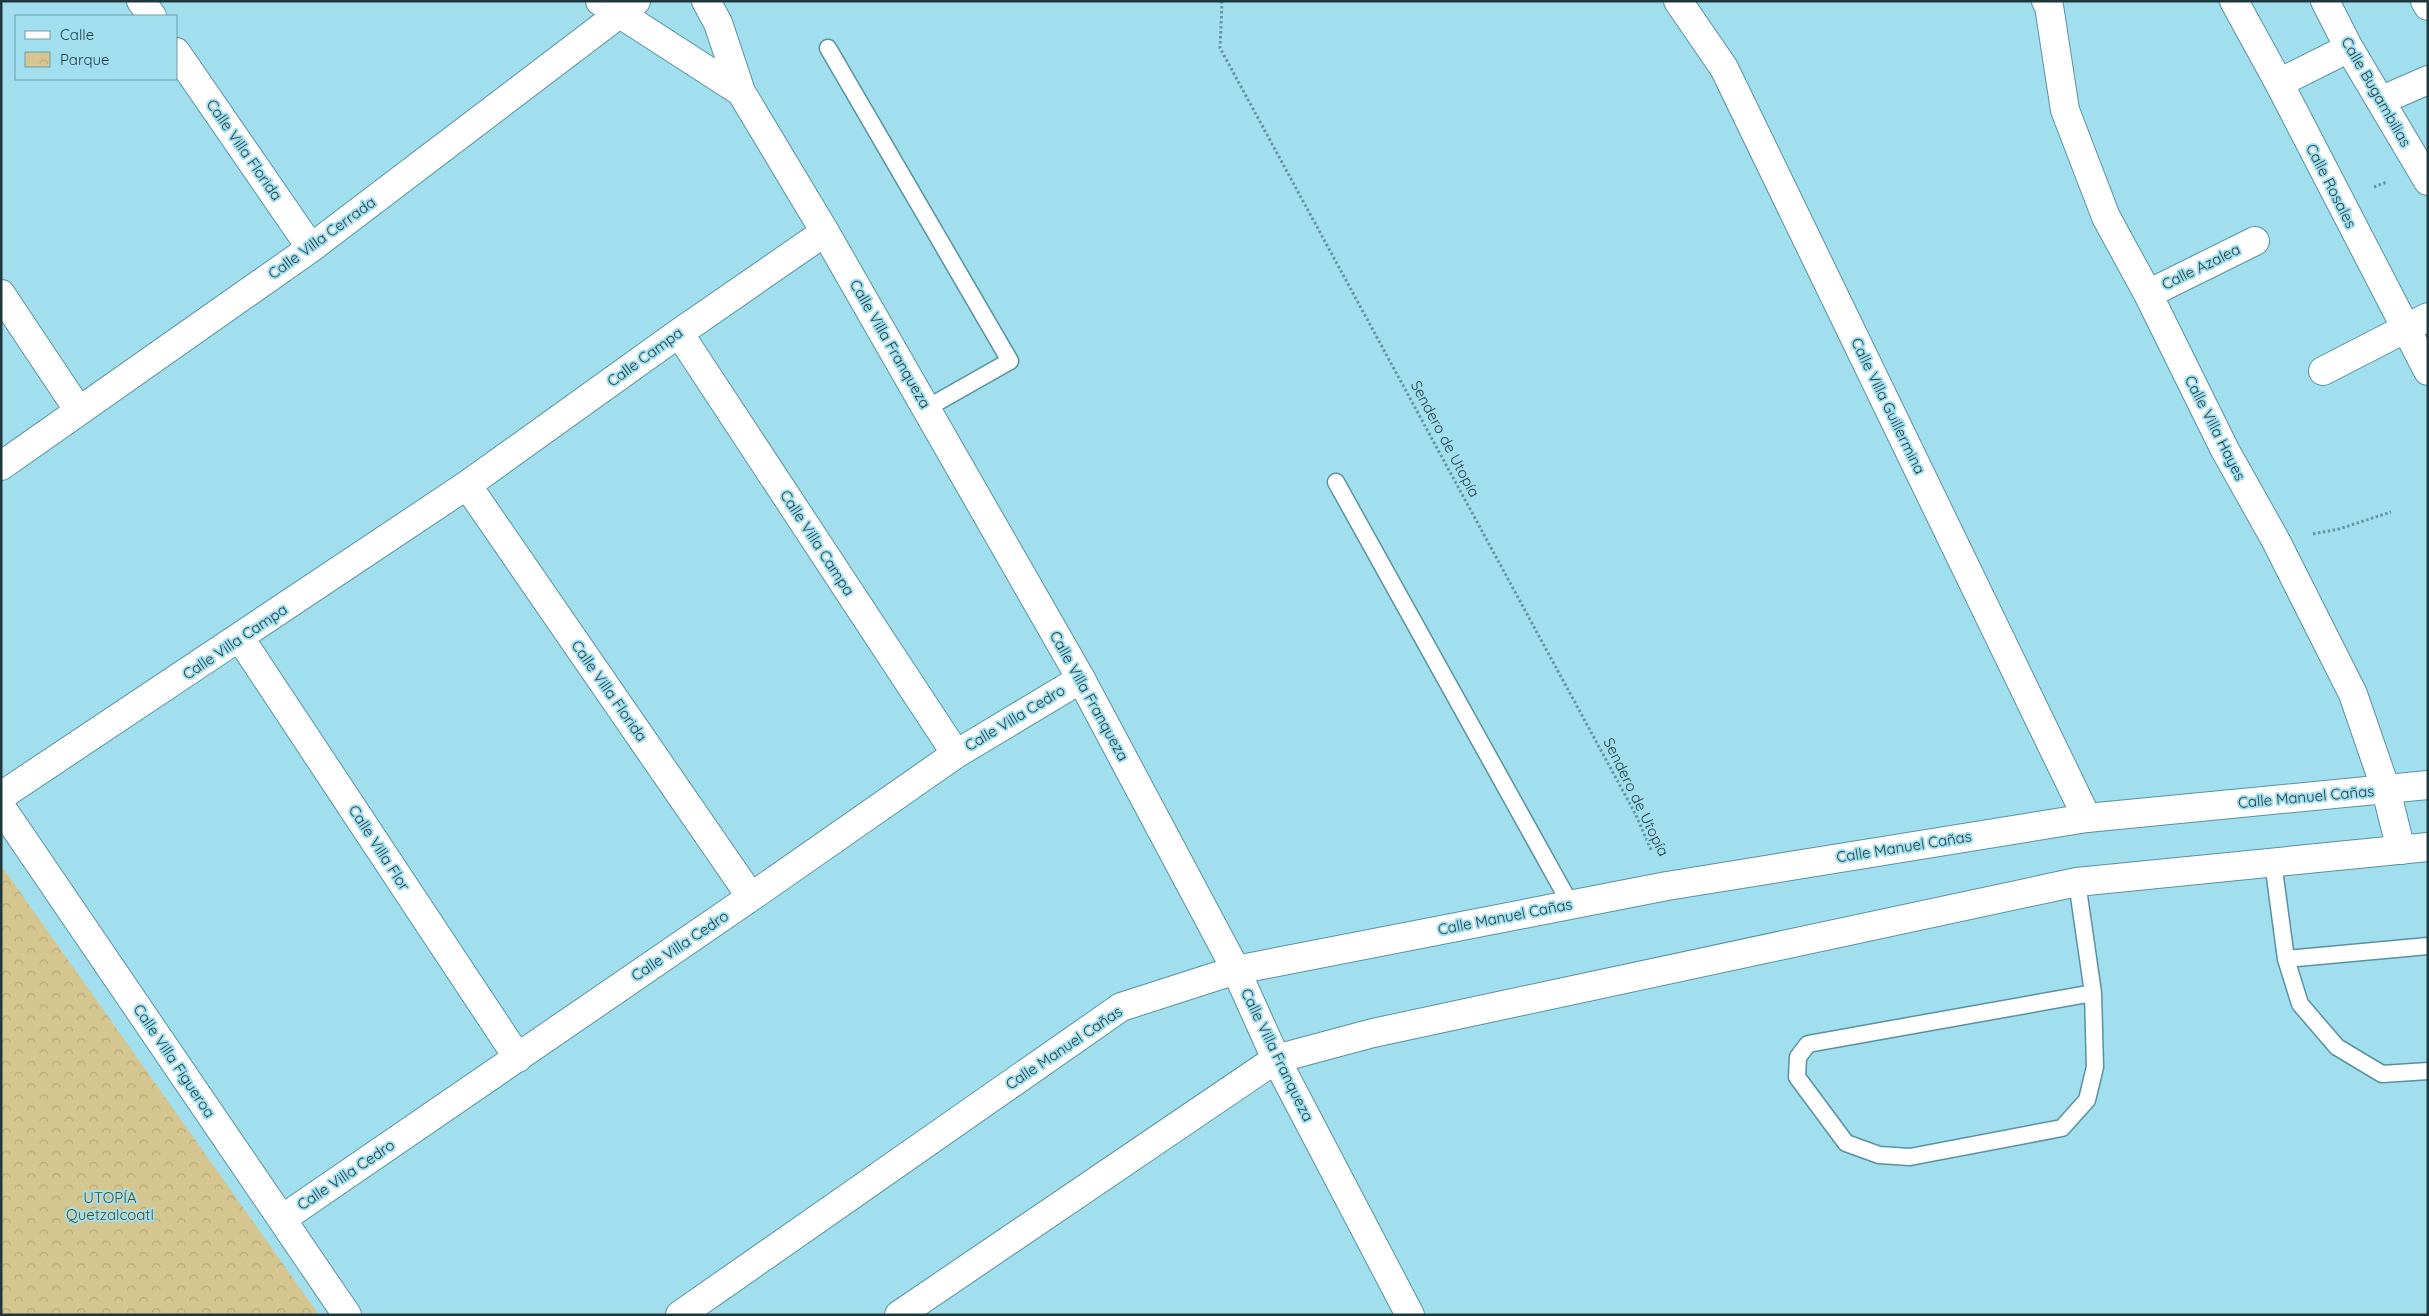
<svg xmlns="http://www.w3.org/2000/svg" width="2429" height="1316" viewBox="0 0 2429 1316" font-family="Quicksand,sans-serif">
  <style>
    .park { fill: url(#park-crowns) }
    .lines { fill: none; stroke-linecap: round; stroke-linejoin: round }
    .service-casing { stroke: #5792a0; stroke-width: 19 }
    .minor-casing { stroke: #5792a0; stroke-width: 30 }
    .tertiary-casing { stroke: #5792a0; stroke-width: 30 }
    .path { stroke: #6895a0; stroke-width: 3; stroke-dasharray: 2.5 2.5; stroke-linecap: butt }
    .service { stroke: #fff; stroke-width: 16 }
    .minor { stroke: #fff; stroke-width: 28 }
    .tertiary { stroke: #fff; stroke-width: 28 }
    .labels { text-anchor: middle; stroke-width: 4; stroke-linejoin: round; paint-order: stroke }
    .street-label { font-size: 15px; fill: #1f383e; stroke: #a2dfee }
    .park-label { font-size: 15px; fill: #594b17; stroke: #a2dfee }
  </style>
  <defs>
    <pattern id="park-crowns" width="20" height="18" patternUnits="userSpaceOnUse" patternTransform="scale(1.25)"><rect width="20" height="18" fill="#d5c690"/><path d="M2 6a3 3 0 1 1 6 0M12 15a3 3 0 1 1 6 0" fill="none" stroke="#b6ab7d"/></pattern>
  </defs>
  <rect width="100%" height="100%" fill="#a2dfee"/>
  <!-- park -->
  <path class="park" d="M1,865L319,1315H1Z"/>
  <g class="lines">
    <defs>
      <path id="service" d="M828,48L1010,361L927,408
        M1336,482L1571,905
        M2273,862L2286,959L2300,1004L2337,1047L2382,1074L2428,1071
        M2077,882L2093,993L2095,1067L2087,1100L2062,1128L1910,1157L1879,1155L1846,1143L1797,1077L1798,1057L1808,1044L2093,993
        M2286,959L2428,946"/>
      <path id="minor" d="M141,1L152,16
        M1678,1L1724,68L2087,818
        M2046,1L2049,6L2065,110L2106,217L2148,294L2225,450L2276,541L2353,694L2386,790L2401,850
        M2234,1L2279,83L2428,371
        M2325,1L2349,48L2428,181
        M2425,1L2428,6
        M176,52L311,248
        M2279,83L2349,48
        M2382,100L2428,80
        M1,294L79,411
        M2148,294L2255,241
        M679,333L956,754
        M2323,371L2428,317
        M1,466L311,248L636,1
        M467,485L751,897
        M240,638L518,1058
        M1,796L467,485L679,333L825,232
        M1,807L347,1315
        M282,1219L751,897L956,754L1081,679"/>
      <path id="tertiary" d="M600,1L741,92
        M706,1L718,23L741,92L825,232L1081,679L1236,970L1276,1059L1410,1315
        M680,1315L1121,1007L1236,970L1667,886L2087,818L2428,785
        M899,1315L1276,1059L1373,1033L2077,882L2428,847"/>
    </defs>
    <!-- service casing -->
    <use href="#service" class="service-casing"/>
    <!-- minor casing -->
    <use href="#minor" class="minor-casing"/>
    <!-- tertiary casing -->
    <use href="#tertiary" class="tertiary-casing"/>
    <!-- path -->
    <path class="path" d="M1222,1L1220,48L1636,815L1652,852
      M2374,187L2387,182
      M2313,534L2339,529L2391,512"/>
    <!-- service -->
    <use href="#service" class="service"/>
    <!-- minor -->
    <use href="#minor" class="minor"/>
    <!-- tertiary -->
    <use href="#tertiary" class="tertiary"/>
  </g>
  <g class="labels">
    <!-- street labels -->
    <g class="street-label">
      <text transform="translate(2376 92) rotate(60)" y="5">Calle Bugambilias</text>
      <text transform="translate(244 150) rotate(55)" y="5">Calle Villa Florida</text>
      <text transform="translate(2331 186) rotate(63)" y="5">Calle Rosales</text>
      <text transform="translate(322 238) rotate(-36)" y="5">Calle Villa Cerrada</text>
      <text transform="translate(2201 267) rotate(-26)" y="5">Calle Azalea</text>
      <text transform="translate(890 344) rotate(60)" y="5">Calle Villa Franqueza</text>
      <text transform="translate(645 357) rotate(-36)" y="5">Calle Campa</text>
      <text transform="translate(1888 406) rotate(64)" y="5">Calle Villa Guillermina</text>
      <text transform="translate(2215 428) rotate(63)" y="5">Calle Villa Hayes</text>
      <text transform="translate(1445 439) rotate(62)" y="5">Sendero de Utopía</text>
      <text transform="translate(817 543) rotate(57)" y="5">Calle Villa Campa</text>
      <text transform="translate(235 642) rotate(-34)" y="5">Calle Villa Campa</text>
      <text transform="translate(609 691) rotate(55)" y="5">Calle Villa Florida</text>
      <text transform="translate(1089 696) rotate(61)" y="5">Calle Villa Franqueza</text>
      <text transform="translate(1015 718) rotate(-31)" y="5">Calle Villa Cedro</text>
      <text transform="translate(1636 797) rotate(64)" y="5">Sendero de Utopía</text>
      <text transform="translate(2306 797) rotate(-5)" y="5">Calle Manuel Cañas</text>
      <text transform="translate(1904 847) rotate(-9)" y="5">Calle Manuel Cañas</text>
      <text transform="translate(379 848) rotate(57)" y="5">Calle Villa Flor</text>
      <text transform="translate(1505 917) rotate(-11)" y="5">Calle Manuel Cañas</text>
      <text transform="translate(680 946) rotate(-34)" y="5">Calle Villa Cedro</text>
      <text transform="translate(1064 1048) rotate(-34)" y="5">Calle Manuel Cañas</text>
      <text transform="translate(1277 1055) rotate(64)" y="5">Calle Villa Franqueza</text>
      <text transform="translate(174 1061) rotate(56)" y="5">Calle Villa Figueroa</text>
      <text transform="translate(346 1175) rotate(-34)" y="5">Calle Villa Cedro</text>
    </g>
    <!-- park labels -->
    <g class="park-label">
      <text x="110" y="1203">UTOPÍA<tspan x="110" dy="17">Quetzalcoatl</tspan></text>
    </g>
  </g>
  <!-- border -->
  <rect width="2429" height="1316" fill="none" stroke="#1f383e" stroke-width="5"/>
  <!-- legend -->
  <rect x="15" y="15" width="162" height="65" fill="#a2dfee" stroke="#6e9ca8"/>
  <rect x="25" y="31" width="25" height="8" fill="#ffffff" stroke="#6e9ca8"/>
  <text x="60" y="40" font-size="15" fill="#1f383e">Calle</text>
  <rect x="25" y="52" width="25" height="15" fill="url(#park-crowns)" stroke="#6e9ca8"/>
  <text x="60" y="65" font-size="15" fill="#1f383e">Parque</text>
</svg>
